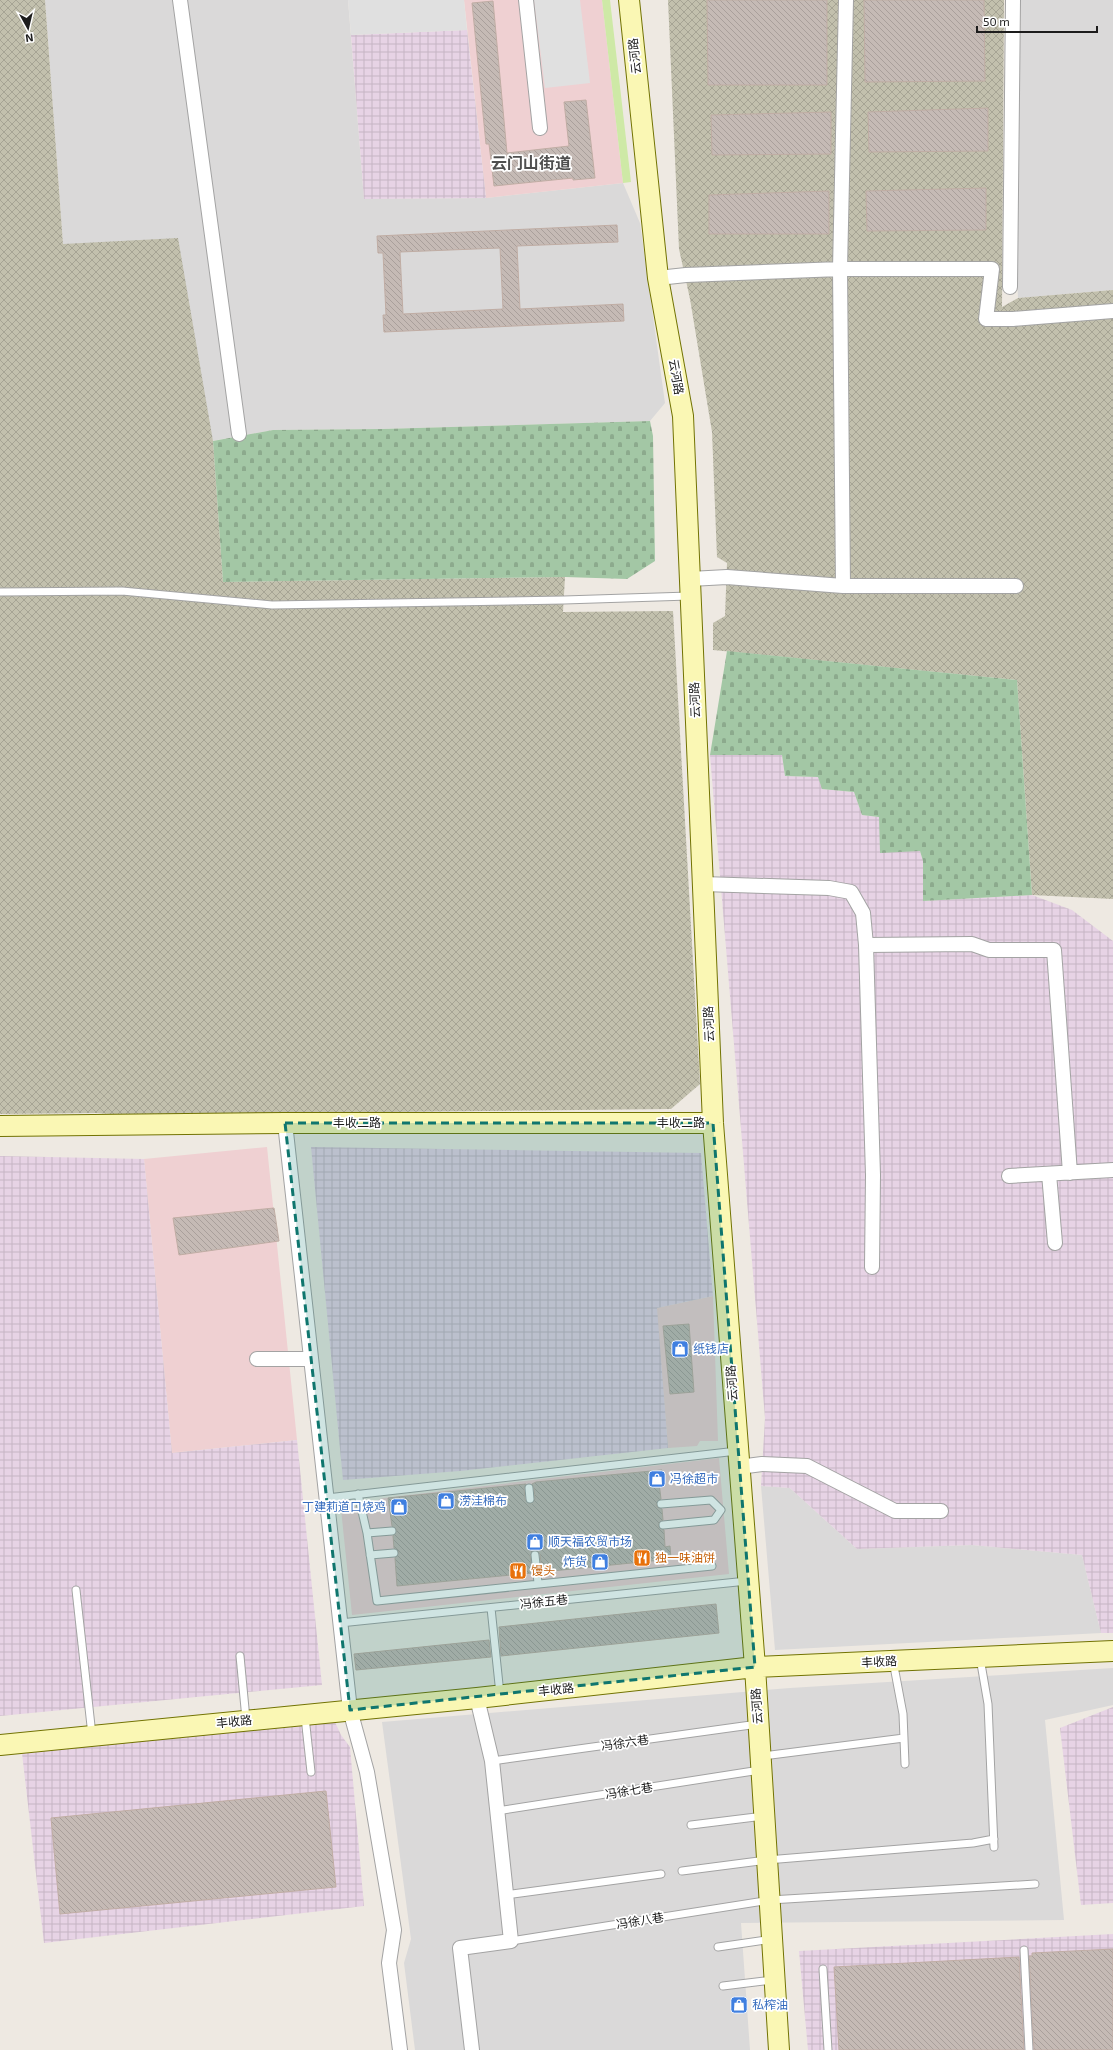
<svg xmlns="http://www.w3.org/2000/svg" width="1113" height="2050" viewBox="0 0 1113 2050" font-family="'Exo 2','Noto Sans SC',sans-serif">
  <style>
    .residential { fill: #dad9d9 }
    .commercial { fill: #efd0d2 }
    .industrial { fill: url(#industrial-grid) }
    .construction { fill: url(#construction-cross-hatch) }
    .grass { fill: #cee9a6 }
    .cemetery { fill: url(#cemetery-stones) }
    .parking { fill: #e0e0e0 }
    .building { fill: url(#building-back-hatch); stroke: #c0ada4; fill-rule: evenodd }
    .lines { fill: none; stroke-linecap: round; stroke-linejoin: round }
    .lane-casing { stroke: #a3a3a3; stroke-width: 9 }
    .street-casing { stroke: #a3a3a3; stroke-width: 16 }
    .secondary-casing { stroke: #727303; stroke-width: 22 }
    .lane { stroke: #fff; stroke-width: 7 }
    .street { stroke: #fff; stroke-width: 14 }
    .secondary { stroke: #faf7b4; stroke-width: 20 }
    .marked { fill: #0f766e; fill-opacity: 0.2; stroke: #0f766e; stroke-width: 3; stroke-dasharray: 8 5; stroke-linejoin: round }
    .labels { text-anchor: middle; stroke-width: 3.5; stroke-linejoin: round; paint-order: stroke }
    .street-label { font-size: 12px; fill: #1c1c1c; stroke: #fff }
    .shop-label { font-size: 12px; fill: #366cbe; stroke: #fff; text-anchor: start }
    .food-label { font-size: 12px; fill: #c56008; stroke: #fff; text-anchor: start }
    .district-label { font-size: 16px; font-weight: bold; fill: #4f4f4f; stroke: #fff }
  </style>
  <defs>
    <pattern id="industrial-grid" width="8" height="8" patternUnits="userSpaceOnUse"><rect width="8" height="8" fill="#e7d3e5"/><path d="M0 4h8M4 0v8" fill="none" stroke="#c6b5c4"/></pattern>
    <pattern id="construction-cross-hatch" width="8" height="8" patternUnits="userSpaceOnUse"><rect width="8" height="8" fill="#c2c0ad"/><path d="M0 0l8 8M0 8l8-8" fill="none" stroke="#a6a494"/></pattern>
    <pattern id="cemetery-stones" width="16" height="16" patternUnits="userSpaceOnUse"><rect width="16" height="16" fill="#a3c7a5"/><path d="M2 7V4a2 2 0 0 1 4 0v3zM10 15v-3a2 2 0 0 1 4 0v3z" fill="#8caa8d"/></pattern>
    <pattern id="building-back-hatch" width="6" height="6" patternUnits="userSpaceOnUse"><rect width="6" height="6" fill="#c5bab5"/><path d="M-1 5l2 2M0 0l6 6M5-1l2 2" fill="none" stroke="#a99f9b"/></pattern>
  </defs>
  <rect width="100%" height="100%" fill="#eee9e2"/>
  <!-- residential -->
  <path class="residential" d="M45,0H348L364,199L486,198L623,183L640,223L665,403L650,421L383,429L273,430L212,441L63,244Z
    M1021,0H1113V290L1018,298L1016,251Z
    M761,1486L790,1488L857,1549L972,1545L1082,1555L1101,1633L775,1650Z
    M1113,1668V1705L1045,1720L1064,1920L741,1923L750,2050H415L404,1963L411,1939L382,1722L790,1688Z"/>
  <!-- commercial -->
  <path class="commercial" d="M464,0H602L623,183L486,198Z
    M267,1147L297,1440L172,1453L144,1159Z
    M713,1296L718,1441H700L697,1446L668,1448L656,1308Z
    M719,1458L729,1574L352,1615L341,1509L371,1503L383,1498Z"/>
  <!-- industrial -->
  <path class="industrial" d="M467,30L486,198L364,199L351,35Z
    M710,755H782L785,776L819,777L822,789L854,792L862,815L879,817L920,851L923,861V901L1032,895L1072,910L1113,941V1633H1101L1082,1555L972,1545L857,1549L790,1488L761,1486L765,1418Z
    M311,1147L701,1153L713,1296L657,1308L668,1448L460,1471L343,1480Z
    M0,1156L144,1159L172,1453L297,1440L322,1685L0,1716Z
    M1113,1707V1903L1081,1905L1060,1728Z
    M335,1722L341,1735L350,1747L364,1906L44,1943L22,1753Z
    M1113,1934V2050H808L799,1951Z"/>
  <!-- construction -->
  <path class="construction" d="M0,0H45L63,244L178,238L213,441L223,582L565,577L563,612L673,611L700,1084L671,1109L125,1115L97,1113L0,1114Z
    M668,0H1004L1002,307L1018,298L1113,290V899L1032,895L1017,680L713,650V623L725,616L727,563L717,557L712,432L690,299L679,249Z"/>
  <!-- grass -->
  <path class="grass" d="M602,0H610L631,182L623,183Z"/>
  <!-- cemetery -->
  <path class="cemetery" d="M650,421L653,436L655,561L627,579L565,577L223,582L213,441L273,430L383,429Z
    M727,651L1017,680L1032,895L923,901V861L920,851L880,853L879,817L862,815L854,792L822,789L818,777L785,776L782,755H710Z"/>
  <!-- parking -->
  <path class="parking" d="M348,0H464L467,30L351,35Z
    M534,0H580L590,83L545,88Z"/>
  <!-- building -->
  <path class="building" d="M707,0H827V85H708Z
    M864,0H984L985,81L865,82Z
    M493,1L507,153L569,146L564,102L586,100L595,178L573,180V178L494,186L489,144H486L472,3Z
    M988,108V151L869,152L868,112Z
    M831,112V154L712,155L711,115Z
    M986,188V230L867,231L866,191Z
    M829,191V234H709V195Z
    M617,225L618,242L517,246L520,309L623,304L624,321L384,332L383,315H386L383,253H378L377,236ZM500,248L503,309L403,314L400,252Z
    M274,1208L279,1241L179,1255L173,1218Z
    M689,1324L694,1392L670,1394L663,1326Z
    M662,1470L663,1483H659L661,1499L656,1504L657,1507L662,1509L663,1520L659,1523L658,1526L664,1530L665,1547L670,1546L671,1559L542,1572L540,1554L535,1550L530,1555L532,1573L397,1586L395,1558L399,1552L394,1548L393,1536L397,1530L392,1526L388,1498L526,1484L524,1488L525,1500L531,1504L535,1499L534,1488L532,1484L536,1482Z
    M716,1604L719,1633L501,1656L499,1627Z
    M489,1640L491,1657L356,1670L354,1654Z
    M326,1791L336,1887L60,1914L51,1818Z
    M1113,1949V2050H1034L1029,1956H1032V1953Z
    M1019,1957L1024,2050H839L834,1967Z"/>
  <g class="lines">
    <defs>
      <path id="lane" d="M0,592L122,591L272,605L564,600L689,596
        M529,1488L530,1499
        M358,1494L367,1533L377,1601L712,1566
        M327,1498L737,1451
        M661,1504L711,1500L721,1510L714,1520L663,1525
        M367,1533L392,1531
        M370,1555L394,1553
        M535,1555L538,1583
        M76,1590L92,1735
        M491,1608L500,1694
        M340,1623L747,1581
        M240,1656L246,1719
        M980,1658L988,1704L994,1847
        M893,1661L903,1714L905,1764
        M305,1717L311,1772
        M763,1756L904,1738
        M492,1761L758,1724
        M497,1811L760,1770
        M691,1825L764,1816
        M682,1871L767,1860L973,1843L994,1839
        M505,1895L661,1874
        M511,1941L770,1900L1035,1884
        M718,1947L772,1939
        M1024,1950L1029,2050
        M823,1969L828,2050
        M723,1986L773,1980"/>
      <path id="street" d="M180,0L239,434
        M526,0L540,128
        M658,278L686,275L840,269H992L986,319H1013L1113,311
        M1010,287L1013,0
        M690,579L727,577L843,586H1016
        M843,586L840,269L846,0
        M703,884L829,888L851,892L863,913L866,945L873,1175L872,1267
        M866,945L972,944L989,950H1054L1070,1173
        M285,1123L350,1710L367,1772L394,1930L389,1963L400,2050
        M1049,1174L1055,1243
        M1009,1176L1113,1170
        M257,1359H311
        M739,1467L762,1464L807,1466L895,1511H941
        M472,2050L460,1948L511,1941L492,1761L477,1698"/>
      <path id="secondary" d="M629,0L658,278L683,416L713,1123L755,1667L779,2050
        M0,1126L285,1123H713
        M0,1745L477,1698L755,1667L1113,1651"/>
    </defs>
    <!-- lane casing -->
    <use href="#lane" class="lane-casing"/>
    <!-- street casing -->
    <use href="#street" class="street-casing"/>
    <!-- secondary casing -->
    <use href="#secondary" class="secondary-casing"/>
    <!-- lane -->
    <use href="#lane" class="lane"/>
    <!-- street -->
    <use href="#street" class="street"/>
    <!-- secondary -->
    <use href="#secondary" class="secondary"/>
  </g>
  <!-- marked area -->
  <path class="marked" d="M285,1123H713L755,1667L350,1710Z"/>
  <!-- icons -->
  <defs>
    <symbol id="shop-square" viewBox="-11 -11 22 22"><rect x="-9" y="-9" width="18" height="18" rx="4" fill="#3f7fe0" stroke="#fff"/><path d="M-5-2.5h2.3a2.7 3.5 0 0 1 5.4 0H5L5.5 6h-11ZM-1.5-2.5h3a1.5 2.3 0 0 0-3 0Z" fill="#fff"/></symbol>
    <symbol id="restaurant-square" viewBox="-11 -11 22 22"><rect x="-9" y="-9" width="18" height="18" rx="4" fill="#e8710a" stroke="#fff"/><path d="M-5-6h1v4h1v-4h1v4h1v-4h1v5L-1.5 .5V6h-2V.5L-5-1ZM5-6V6H3V1.5H1.5Q1.5-4 5-6Z" fill="#fff"/></symbol>
  </defs>
  <g fill-rule="evenodd">
    <use href="#shop-square" x="670" y="1339" width="20" height="20"/>
    <use href="#shop-square" x="647" y="1469" width="20" height="20"/>
    <use href="#shop-square" x="436" y="1491" width="20" height="20"/>
    <use href="#shop-square" x="389" y="1497" width="20" height="20"/>
    <use href="#shop-square" x="525" y="1532" width="20" height="20"/>
    <use href="#restaurant-square" x="632" y="1548" width="20" height="20"/>
    <use href="#shop-square" x="590" y="1552" width="20" height="20"/>
    <use href="#restaurant-square" x="508" y="1561" width="20" height="20"/>
    <use href="#shop-square" x="729" y="1995" width="20" height="20"/>
  </g>
  <g class="labels">
    <!-- street labels -->
    <g class="street-label">
      <text transform="translate(635 56) rotate(-96)" y="4">云河路</text>
      <text transform="translate(676 377) rotate(80)" y="4">云河路</text>
      <text transform="translate(695 700) rotate(-92)" y="4">云河路</text>
      <text transform="translate(709 1024) rotate(-92)" y="4">云河路</text>
      <text x="357" y="1127">丰收二路</text>
      <text x="681" y="1127">丰收二路</text>
      <text transform="translate(732 1383) rotate(-94)" y="4">云河路</text>
      <text transform="translate(544 1602) rotate(-6)" y="4">冯徐五巷</text>
      <text transform="translate(879 1662) rotate(-3)" y="4">丰收路</text>
      <text transform="translate(556 1690) rotate(-6)" y="4">丰收路</text>
      <text transform="translate(757 1706) rotate(-94)" y="4">云河路</text>
      <text transform="translate(234 1722) rotate(-6)" y="4">丰收路</text>
      <text transform="translate(625 1743) rotate(-8)" y="4">冯徐六巷</text>
      <text transform="translate(629 1791) rotate(-9)" y="4">冯徐七巷</text>
      <text transform="translate(640 1921) rotate(-9)" y="4">冯徐八巷</text>
    </g>
    <!-- shop labels -->
    <g class="shop-label">
      <text x="693" y="1353">纸钱店</text>
      <text x="670" y="1483">冯徐超市</text>
      <text x="459" y="1505">涝洼棉布</text>
      <text x="386" y="1511" text-anchor="end">丁建莉道口烧鸡</text>
      <text x="548" y="1546">顺天福农贸市场</text>
      <text x="587" y="1566" text-anchor="end">炸货</text>
      <text x="752" y="2009">私榨油</text>
    </g>
    <!-- food labels -->
    <g class="food-label">
      <text x="655" y="1562">独一味油饼</text>
      <text x="531" y="1575">馒头</text>
    </g>
    <!-- district labels -->
    <g class="district-label">
      <text x="531" y="169">云门山街道</text>
    </g>
  </g>
  <!-- north arrow -->
  <g transform="translate(28 28) rotate(172)" stroke="#ffffff" stroke-width="3" paint-order="stroke">
  <path d="M0-3L7 15L0 10L-7 15Z" fill="#1c1c1c"/>
  <text y="-6" font-size="11" font-weight="bold" text-anchor="middle" fill="#1c1c1c">N</text>
  </g>
  <!-- scale -->
  <path d="M977 26v6h120v-6" fill="none" stroke="#1c1c1c" stroke-width="2"/>
  <text x="983" y="26" font-size="12" fill="#1c1c1c" stroke="#ffffff" stroke-width="3" paint-order="stroke">50 m</text>
</svg>
